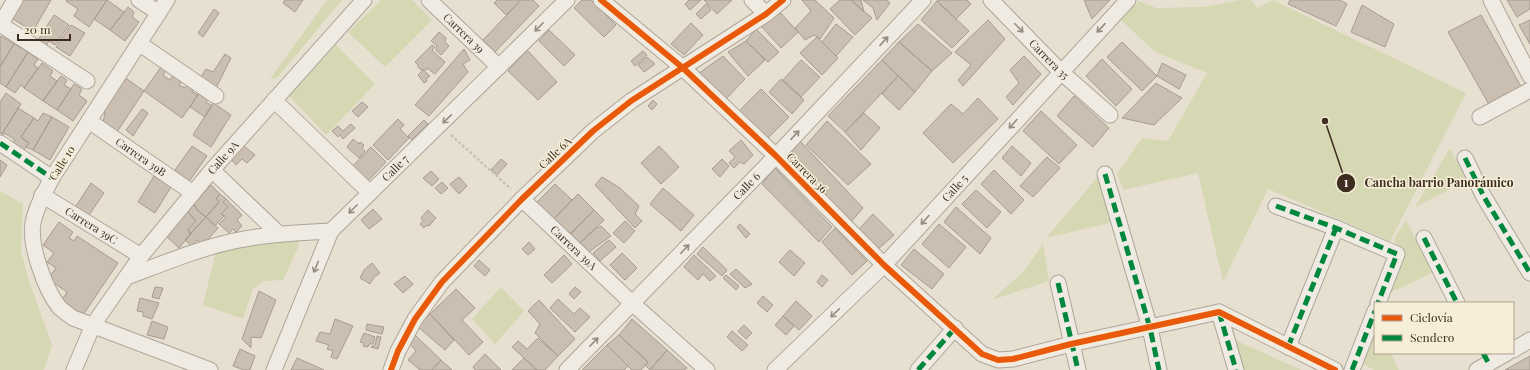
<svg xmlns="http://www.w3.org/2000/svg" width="1530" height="370" viewBox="0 0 1530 370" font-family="'Playfair Display',serif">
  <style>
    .green { fill: #d6d7b3 }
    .building { fill: #cbbfb2; stroke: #a89c90 }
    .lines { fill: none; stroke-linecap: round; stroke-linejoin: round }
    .street-casing { stroke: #ada599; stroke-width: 17 }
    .path { stroke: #c8c2b9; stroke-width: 2.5; stroke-dasharray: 3 2; stroke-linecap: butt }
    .street { stroke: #efebe3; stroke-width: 15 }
    .quiet { stroke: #00873e; stroke-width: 5; stroke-dasharray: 10 5; stroke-linecap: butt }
    .cycleway-casing { stroke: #f7eed8; stroke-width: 8 }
    .cycleway { stroke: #e8590c; stroke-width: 6 }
    .oneway { stroke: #968c82 }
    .labels { text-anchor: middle; stroke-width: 3; stroke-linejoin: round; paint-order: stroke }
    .street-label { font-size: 11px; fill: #3d2e20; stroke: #f7eed8 }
    .leader { fill: none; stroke: #3d2e20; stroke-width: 1.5 }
    .callout-dot { fill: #3d2e20; stroke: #f7eed8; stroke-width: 1.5 }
    .mark-label { font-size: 12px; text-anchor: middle; font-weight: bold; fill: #fff }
    .callout-label { font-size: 12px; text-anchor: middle; font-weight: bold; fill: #3d2e20; stroke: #f7eed8; stroke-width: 3; stroke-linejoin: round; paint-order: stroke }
  </style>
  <rect width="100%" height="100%" fill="#e7e0d1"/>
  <!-- green -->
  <path class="green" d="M327,0H342L277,78L270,79Z
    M381,0H412L432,20L385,67L348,32Z
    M1241,0H1251L1257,8L1273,0L1466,93L1390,241L1268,189L1223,282L1198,173L1123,190L1117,174L1142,138L1168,141L1207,73L1155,52L1121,20L1139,1L1156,8L1203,7Z
    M336,45L375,84L326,135L289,96Z
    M1450,148L1467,181L1415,207Z
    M1102,172L1113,222L1046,238Z
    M0,191L23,204L21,251L29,281L52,345L44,370H0Z
    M1406,220L1432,273L1377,299L1396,251L1395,238Z
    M300,233L298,248L283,280L263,281L253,289L243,319L203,305L216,251Z
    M1043,244L1049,281L992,300L1024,271Z
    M501,287L524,311L495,344L472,319Z
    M1375,320V353H1391L1399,370H1374L1354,358Z
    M1235,340L1301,370H1242Z"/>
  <!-- building -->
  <path class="building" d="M22,0H51L33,31L11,18Z
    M67,0H107L89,27L74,16L78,9L66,1Z
    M107,0L124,12L110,30L94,19Z
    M285,0H303L295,12L283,3Z
    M497,0H521L506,15L494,3Z
    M521,0H533L539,6L495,52L483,40Z
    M582,0H591L616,25L604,37L574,8Z
    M689,0H701L690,10L685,4Z
    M704,0H732L717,14Z
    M802,0H815L834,18L820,39L814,35L805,40L795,28L811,11Z
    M840,0H851L872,18L855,35L830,9Z
    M851,0H861L864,12Z
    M863,0H887L890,3L877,20L873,8Z
    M938,0H967L971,4L956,19L937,1Z
    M1084,0H1110L1092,19Z
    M1290,0H1340L1347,4L1336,26L1288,4Z
    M1507,0H1530V9L1517,17Z
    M937,1L969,31L952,48L921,20Z
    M706,4L711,10L701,19L696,14Z
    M1362,5L1394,24L1385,47L1351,32Z
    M128,7L134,12L132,17L139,22L125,41L110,30Z
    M214,9L219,13L203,37L198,33Z
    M778,10L798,32L781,48L761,26Z
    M54,15L69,25L55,45L49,41L46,46L38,40Z
    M1481,15L1523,90L1491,108L1448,32Z
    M988,20L1005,39L963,86L958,80L971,65L955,52Z
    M1530,20V44L1519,25Z
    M691,23L703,35L684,55L671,44Z
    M836,24L853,37L836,56L822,42Z
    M918,24L952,53L932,71L899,42Z
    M71,25L85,33L70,56L56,47Z
    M756,29L779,52L768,62L746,41Z
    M549,30L575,55L564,66L539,41Z
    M439,32L446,38L445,42L449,46L441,55L436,50L437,46L431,41Z
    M1,36L14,44L0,67V37Z
    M817,37L838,58L822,75L800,53Z
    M746,41L765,60L748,76L728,52Z
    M899,42L932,71L915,92L882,60Z
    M1122,42L1157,76L1142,91L1107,57Z
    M14,44L28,52L6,87L0,83V67Z
    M432,45L435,47L432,50L445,62L435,74L427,68L426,70H421L418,67V65L415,62Z
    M464,49L470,60L463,64L468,72L429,116L415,105Z
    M527,50L557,82L538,100L508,71Z
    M643,51L647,55L635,66L631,61Z
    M28,52L38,59L34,65L38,68L24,88L21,85L15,93L6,87Z
    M225,54L231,58L216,88L201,77L206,69L213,72Z
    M723,56L745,79L723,102L695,76Z
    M1024,56L1041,74L1013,105L1006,97L1019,83L1010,70Z
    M647,57L655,64L644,72L638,65Z
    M1102,59L1132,89L1116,106L1086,76Z
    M801,60L820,77L801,97L783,80Z
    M882,60L898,76L845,132L828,116Z
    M42,63L53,71L50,76L57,81L43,101L24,88Z
    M1162,63L1186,75L1179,89L1157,76Z
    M161,67L166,71L163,75L170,80L174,74L183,79L179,85L185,88L189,82L196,86L192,92L198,95L182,118L144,91Z
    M423,70L430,76L426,79L427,81L424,83L418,75Z
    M61,76L67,80L64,85L71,89L57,110L43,101Z
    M898,76L915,92L899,110L882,94Z
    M127,79L144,91L117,132L103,123L109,91Z
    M781,79L804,100L792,114L769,92Z
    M1156,83L1182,98L1154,125L1122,118Z
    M74,84L82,89L79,95L87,101L73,121L57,110Z
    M761,89L789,117L766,140L739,111Z
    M200,91L209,97L206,102L212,106L205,117L190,107Z
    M6,93L21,104L2,134L0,133V102Z
    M1074,96L1109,128L1093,147L1057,116Z
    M978,98L998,119L953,163L923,133L951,104L963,114Z
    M653,100L657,104L652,110L648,106Z
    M362,102L368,107L358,117L352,111Z
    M213,103L231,115L211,147L193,135Z
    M18,108L34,118L21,137L29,143L23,151L12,144L15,140L6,134H2Z
    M142,109L148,113L133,136L126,130Z
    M1041,111L1077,145L1059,164L1023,131Z
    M43,113L52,117L33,150L26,147L29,143L21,137L34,118L38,121Z
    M864,113L880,128L861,150L845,132Z
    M52,117L69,127L50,160L33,150Z
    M398,119L404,125L400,129L409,138L388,160L373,145Z
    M424,120L428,124L412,140L408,136Z
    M827,121L871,164L848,185L806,145Z
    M351,124L355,128L343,139L340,135L338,137L332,131L338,126L343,131Z
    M353,139L359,144L360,142L364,145L362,148L365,151L359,158L347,147Z
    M741,140L753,155L744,164L740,162L734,168L729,163L735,157L729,151Z
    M800,141L863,208L850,223L785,156Z
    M192,146L207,156L188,183L173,173Z
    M244,146L255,155L247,163L242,159L236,165L231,159Z
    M659,146L679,167L661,184L641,163Z
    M1012,146L1031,163L1021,176L1002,158Z
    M371,147L386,162L365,184L350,169Z
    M1047,157L1060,168L1033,197L1020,186Z
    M501,159L507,164L497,175L491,170Z
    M722,159L729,166L720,177L712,169Z
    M0,160L7,165L0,177Z
    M775,168L832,227L819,242L762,184Z
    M994,170L1024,200L1011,214L981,184Z
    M431,171L439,179L432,186L423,178Z
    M154,176L171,187L155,213L138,202Z
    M459,177L467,186L459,194L450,184Z
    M602,177L620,188L639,206L635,214L642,221L635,228L595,185Z
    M442,182L448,188L441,194L435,188Z
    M91,183L104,193L87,218L74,209Z
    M555,184L572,200L552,221L535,204Z
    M211,185L220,194L216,199L219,202L206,217L197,210L194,204Z
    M663,188L694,215L681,231L650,204Z
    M976,190L1001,212L987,228L962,204Z
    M220,194L226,199L223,202L228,207L221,214L224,216L215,226L206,217L219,202L216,199Z
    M578,194L594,210L568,237L552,221Z
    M226,199L242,215L237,220L242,226L236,232L233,229L229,233L219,224L226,217L221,214L228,207L223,202Z
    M194,204L197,210L206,217L190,234L188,229L196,221L187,211Z
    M956,207L991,238L980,254L944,222Z
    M373,209L382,219L369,229L361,220Z
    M428,210L436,218L429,226L427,225L424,228L420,224L423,221L421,218Z
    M594,210L604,220L580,243L570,234Z
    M187,211L196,221L188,229L191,234L179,248L164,234Z
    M873,214L894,235L877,250L858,230Z
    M206,217L218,228L203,245L197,240L192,246L185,240Z
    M625,221L635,231L624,243L613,233Z
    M59,222L73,232L69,238L74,241L77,236L118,263L83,315L78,311L75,315L69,311L72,307L62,300L67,292L48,279L56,268L47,262L54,253L43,245Z
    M740,224L750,234L746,238L737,227Z
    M939,224L966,247L949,268L922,244Z
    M601,226L611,236L589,252L580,243L595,229Z
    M835,228L867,261L852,275L822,242Z
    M609,240L616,247L600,261L593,253Z
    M529,242L535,249L528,255L522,249Z
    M703,247L727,270L722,276L697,254Z
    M914,249L944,274L932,289L901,265Z
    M790,250L805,263L794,276L779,262Z
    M622,253L637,268L625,280L610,265Z
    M564,255L572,264L552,283L544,275Z
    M694,255L716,276L710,281L703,274L698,280L684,267Z
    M479,260L490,270L485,276L474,266Z
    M372,263L380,273L374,277L370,284L360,278L364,270Z
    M736,269L752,284L745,288L730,274Z
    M726,275L739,286L736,290L723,278Z
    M822,275L828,280L822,287L817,282Z
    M405,276L413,284L403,293L394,284Z
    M155,287L163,288L159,299L152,297Z
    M575,287L581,292L574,299L569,294Z
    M456,289L475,308L462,320L483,342L469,355L430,314Z
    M259,291L276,300L261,338L251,337V348L242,339Z
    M763,296L773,305L767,312L757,303Z
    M140,298L159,303L152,319L143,316V312L137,311Z
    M558,299L574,314L580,308L590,317L575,332L550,308Z
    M539,300L575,339L558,356L535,333L540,324L528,311Z
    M796,301L812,316L799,330L783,316Z
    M430,314L454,340L445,350L417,326Z
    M783,316L794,326L786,335L775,325Z
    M335,319L353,326L337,359L331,357L333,351L327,349L329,345L316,341L320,332L330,334Z
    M632,319L667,350L650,370L645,365L648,362L619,335Z
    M152,321L168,327L164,339L147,335Z
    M367,324L384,327L382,334L366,330Z
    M744,325L752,333L746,339L738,331Z
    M732,331L748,345L742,351L727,337Z
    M364,333L375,337L373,344H369L368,347L363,346L364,343L360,342Z
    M415,335L441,360L432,370H420L408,360L416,351L408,342Z
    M619,335L648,362L641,370H632L607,345Z
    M377,336L381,337L378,349L371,347L375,345Z
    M538,338L558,356L545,370H537L512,347L518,341L527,349Z
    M607,345L628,366L624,370H582Z
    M240,349L255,356L250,370H244L233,366Z
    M667,350L687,368L684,370H650Z
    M485,354L501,370H475L473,367Z
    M1530,356V370H1505Z
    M297,358L324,370H291Z
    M524,358L537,370H512Z
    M441,360L452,370H432Z"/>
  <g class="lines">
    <defs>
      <g id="street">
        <path d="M139,0L159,13"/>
        <path d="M167,0L52,178C45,191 36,207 33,223C29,245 45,289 59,307C63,311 69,315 73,318L210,370"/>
        <path id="s1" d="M429,0L499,67"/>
        <path d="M601,0L683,68L776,156L884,265L982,354L998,360L1013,359L1071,344L1219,312L1335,370"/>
        <path d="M752,0L766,14"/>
        <path id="s2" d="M991,0L1061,72L1110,115"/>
        <path d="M1491,0L1530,76"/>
        <path d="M0,24L87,81"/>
        <path d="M0,25L15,0"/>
        <path d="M140,44L216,96"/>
        <path d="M274,100L370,193"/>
        <path d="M1480,117L1530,90"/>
        <path id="s3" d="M89,121L193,193"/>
        <path d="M0,143L52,178"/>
        <path d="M1465,158L1484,197L1530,273"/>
        <path d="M212,170L279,234"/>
        <path d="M1105,174L1150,328L1159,370"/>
        <path id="s4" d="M42,195L141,256"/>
        <path id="s5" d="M522,199L632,303L707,370"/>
        <path d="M1276,206L1336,228L1397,254L1378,303"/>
        <path d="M1424,238L1457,303"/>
        <path d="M127,277C162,264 197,249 234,241C266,234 299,233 331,231"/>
        <path d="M1058,283L1078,370"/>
        <path d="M1219,312L1236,370"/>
        <path d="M1288,347L1336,228"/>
        <path d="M1513,350L1530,340"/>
        <path id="s6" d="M74,370L93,325L141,256L212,170L364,0"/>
        <path id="s7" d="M274,370L331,231L567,0"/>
        <path d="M391,370L398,351L415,319L442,282L522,199L593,131L631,101L766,14L783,0"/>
        <path id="s8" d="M567,370L776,156L923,0"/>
        <path id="s9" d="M775,370L884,265L1128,0"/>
        <path d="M918,370L955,328"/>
        <path d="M1352,370L1375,311"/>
        <path d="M1477,370L1507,353"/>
      </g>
    </defs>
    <!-- street casing -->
    <use href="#street" class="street-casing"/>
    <!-- path -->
    <path class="path" d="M451,135L511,189"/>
    <!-- street -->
    <use href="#street" class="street"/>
    <!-- quiet -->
    <path class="quiet" d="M0,143L52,178
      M1465,158L1484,197L1530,273
      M1105,174L1150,328L1159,370
      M1276,206L1336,228L1397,254L1378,303
      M1424,238L1457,303
      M1058,283L1078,370
      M1219,312L1236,370
      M1288,347L1336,228
      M1483,353L1489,364
      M918,370L955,328
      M1352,370L1375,311"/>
    <defs>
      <path id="cycleway" d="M601,0L683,68L776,156L884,265L982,354L998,360L1013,359L1071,344L1219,312L1335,370
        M391,370L398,351L415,319L442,282L522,199L593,131L631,101L766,14L783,0"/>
    </defs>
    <!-- cycleway casing -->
    <use href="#cycleway" class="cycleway-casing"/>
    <!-- cycleway -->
    <use href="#cycleway" class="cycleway"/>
  </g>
  <!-- one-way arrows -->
  <defs><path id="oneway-shaft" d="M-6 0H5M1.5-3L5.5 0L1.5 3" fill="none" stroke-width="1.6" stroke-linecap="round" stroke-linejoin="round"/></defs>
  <g class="oneway">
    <use href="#oneway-shaft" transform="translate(539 27) rotate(135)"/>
    <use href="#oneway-shaft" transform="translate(1019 28) rotate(46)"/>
    <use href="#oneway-shaft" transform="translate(1101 28) rotate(133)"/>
    <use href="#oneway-shaft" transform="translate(884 41) rotate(-47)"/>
    <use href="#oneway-shaft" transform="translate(447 119) rotate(136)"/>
    <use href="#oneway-shaft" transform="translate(1013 124) rotate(132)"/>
    <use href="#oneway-shaft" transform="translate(795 135) rotate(-47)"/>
    <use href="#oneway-shaft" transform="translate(353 209) rotate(135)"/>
    <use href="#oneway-shaft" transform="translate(925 220) rotate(132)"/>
    <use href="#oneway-shaft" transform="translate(685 249) rotate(-46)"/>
    <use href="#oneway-shaft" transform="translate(316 267) rotate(112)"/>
    <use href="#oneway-shaft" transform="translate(835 313) rotate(136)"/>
    <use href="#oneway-shaft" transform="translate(594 342) rotate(-46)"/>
  </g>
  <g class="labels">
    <!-- street labels -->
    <g class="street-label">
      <text dy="4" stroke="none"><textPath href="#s1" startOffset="48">Carrera 39</textPath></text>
      <text dy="4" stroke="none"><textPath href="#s2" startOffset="83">Carrera 35</textPath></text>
      <text transform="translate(555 153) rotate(-44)" y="4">Calle 6A</text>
      <text dy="4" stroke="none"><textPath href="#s3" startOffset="63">Carrera 39B</textPath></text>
      <text dy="4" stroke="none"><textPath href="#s6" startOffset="261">Calle 9A</textPath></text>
      <text transform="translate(62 163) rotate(-58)" y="4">Calle 10</text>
      <text dy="4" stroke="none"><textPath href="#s7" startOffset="240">Calle 7</textPath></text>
      <text transform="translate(807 173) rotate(45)" y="4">Carrera 36</text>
      <text dy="4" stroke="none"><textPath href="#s8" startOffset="257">Calle 6</textPath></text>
      <text dy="4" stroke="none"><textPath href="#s9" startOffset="256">Calle 5</textPath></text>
      <text dy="4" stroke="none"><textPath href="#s4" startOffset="58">Carrera 39C</textPath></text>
      <text dy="4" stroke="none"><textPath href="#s5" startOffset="71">Carrera 39A</textPath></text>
    </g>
  </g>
  <!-- callouts -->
  <path class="leader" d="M1325 121L1346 183"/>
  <g class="callout-dot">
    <circle cx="1325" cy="121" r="4"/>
    <circle cx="1346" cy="183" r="10"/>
  </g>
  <g class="mark-label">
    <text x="1346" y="187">1</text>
  </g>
  <g class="callout-label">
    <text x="1439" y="187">Cancha barrio Panorámico</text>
  </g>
  <!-- legend -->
  <rect x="1374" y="302" width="140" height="52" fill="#f7eed8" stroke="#ada18e"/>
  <rect x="1382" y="315" width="20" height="6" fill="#e8590c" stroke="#ada18e"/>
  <text x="1410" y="322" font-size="12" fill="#3d2e20">Ciclovía</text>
  <rect x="1382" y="335" width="20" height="6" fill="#00873e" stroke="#ada18e"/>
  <text x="1410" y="342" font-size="12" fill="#3d2e20">Sendero</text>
  <!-- scale -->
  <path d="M18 34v6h52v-6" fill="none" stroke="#3d2e20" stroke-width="2"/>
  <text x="24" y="34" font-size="12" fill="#3d2e20" stroke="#f7eed8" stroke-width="3" paint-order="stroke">20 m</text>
</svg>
